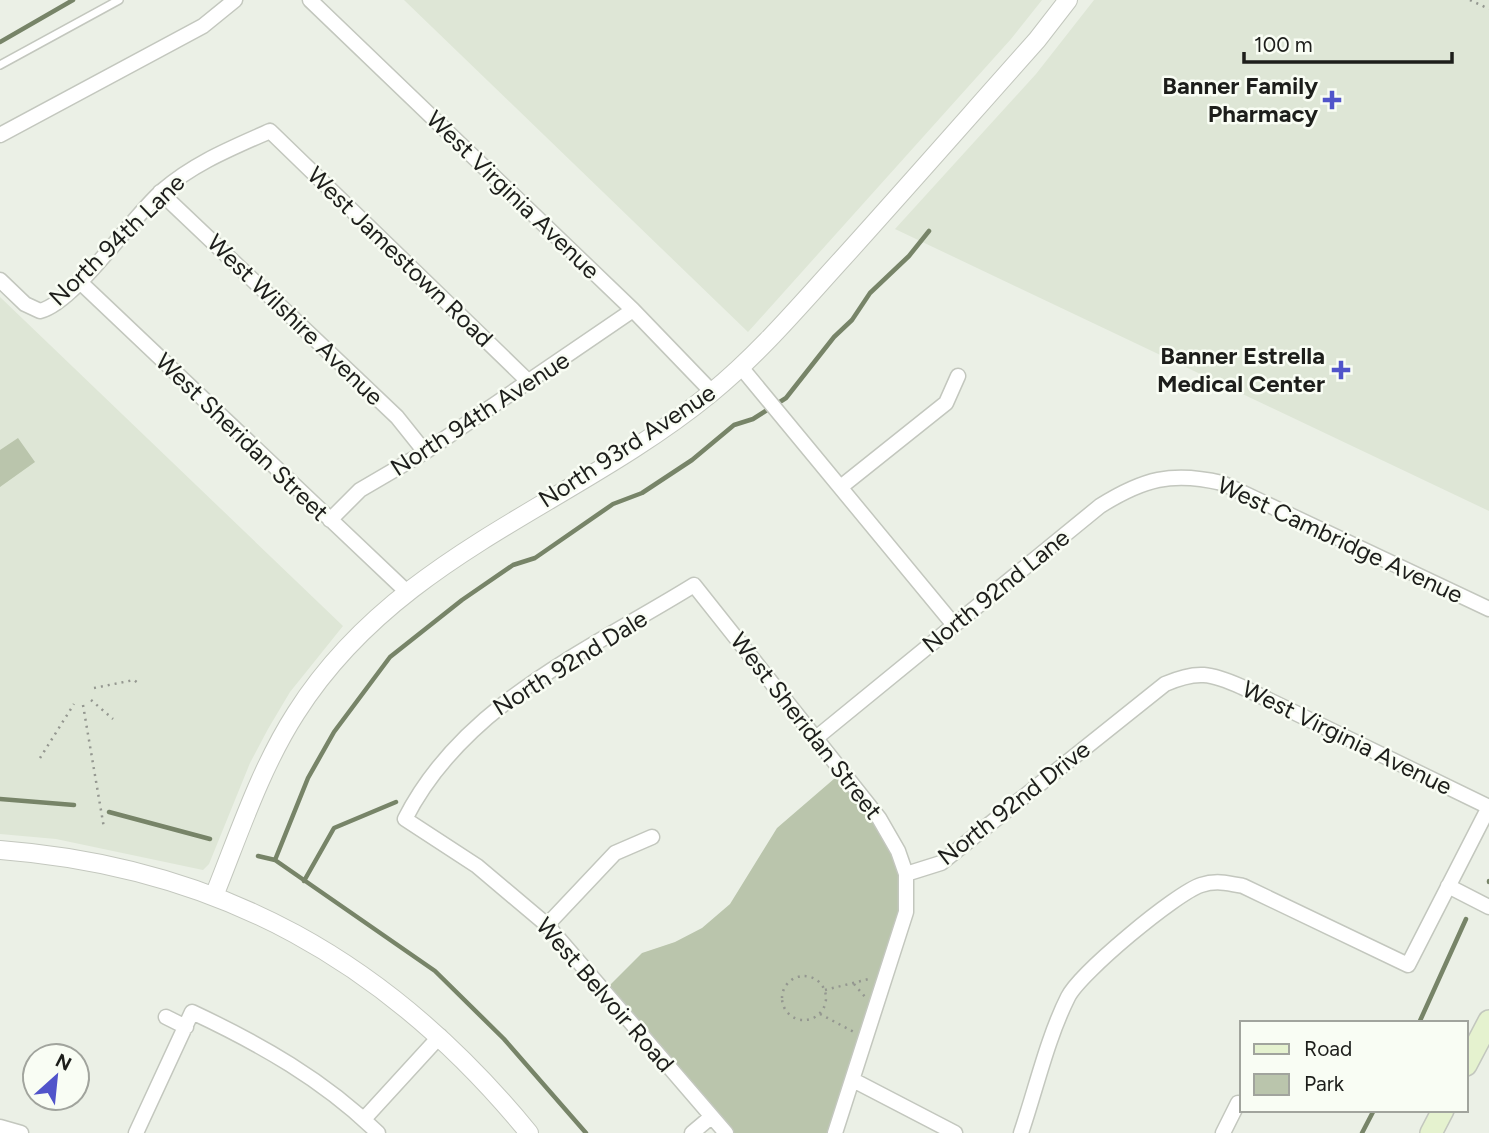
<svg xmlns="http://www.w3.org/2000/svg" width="1489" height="1133" viewBox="0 0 1489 1133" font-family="Figtree,sans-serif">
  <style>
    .built { fill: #dee6d6 }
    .green { fill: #bac5ac }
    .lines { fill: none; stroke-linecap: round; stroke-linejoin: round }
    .stream { stroke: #778468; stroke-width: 4.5 }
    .service-casing { stroke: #c3c7be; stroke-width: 10 }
    .minor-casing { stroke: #c3c7be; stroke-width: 17 }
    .tertiary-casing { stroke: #c3c7be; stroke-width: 20 }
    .secondary-casing { stroke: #c3c7be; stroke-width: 24 }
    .path { stroke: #949790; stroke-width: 2.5; stroke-dasharray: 2 5; stroke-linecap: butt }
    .service { stroke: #fff; stroke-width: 7 }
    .minor { stroke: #fff; stroke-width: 14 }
    .tertiary { stroke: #fff; stroke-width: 18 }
    .secondary { stroke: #e5f2cf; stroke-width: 21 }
    .poi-dot { fill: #5154ca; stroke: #f9fdf4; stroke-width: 2.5 }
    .labels { text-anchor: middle; stroke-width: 5; stroke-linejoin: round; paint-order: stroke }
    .poi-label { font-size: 24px; font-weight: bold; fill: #1d1e1b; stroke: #f9fdf4; text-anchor: end }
    .street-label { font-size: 24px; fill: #1d1e1b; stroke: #f9fdf4 }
  </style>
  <rect width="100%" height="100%" fill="#ebf0e6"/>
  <!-- built -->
  <path class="built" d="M404,0H1042L1011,39L748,332Z
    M1094,0H1489V511L895,229L1036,74Z
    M0,297L343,626L290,692L268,729L250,763L209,864L203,870L56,839L0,834Z"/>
  <!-- green -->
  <path class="green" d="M18,438L35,462L0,487V450Z
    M842,772L879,818L907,893L835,1133H726L605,990L642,953L675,942L702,928L730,904L777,828Z"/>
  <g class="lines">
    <!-- stream -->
    <path class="stream" d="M0,42L73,0
      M0,799L74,805
      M109,812L210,839
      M258,856L275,860L435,971L504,1039L586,1133
      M275,860L308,778L334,732L390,657L462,600L513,565L535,558L613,504L642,493L692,460L734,425L753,419L786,398L834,337L852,320L870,293L909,256L929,231
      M304,881L334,828L396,802
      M1489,882V881
      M1419,1023L1466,919
      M1362,1133L1374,1110"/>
    <defs>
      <path id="service" d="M0,65L119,0"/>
      <path id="minor" d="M310,0L633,310L712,392
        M0,135L203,26L235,0
        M160,192L397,417L425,452
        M0,280L25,304L40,311C75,302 131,218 162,191C194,163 232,148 270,131L530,383
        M79,281L407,592
        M740,366L954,625
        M842,486L946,403L958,376
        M330,520L360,490L425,452L633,310
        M816,738L1100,506C1143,479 1172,471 1222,483L1489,609
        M906,874L941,863L1165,684C1197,670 1211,673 1242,687L1489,807
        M1448,886L1489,907
        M547,925L615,853L652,837
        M166,1017L186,1027
        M853,1080L955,1133
        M364,1119L440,1036
        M0,1127L21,1133
        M136,1133L192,1012C260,1044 324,1080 378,1133
        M692,1133L711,1117
        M726,1133L547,925L477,866L405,819C463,704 589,650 694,585L879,818L898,851L906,874V912L835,1133
        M1021,1133C1036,1089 1047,1039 1068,997C1080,973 1176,893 1201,885C1216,880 1228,883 1243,886L1408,965L1489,807
        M1223,1133L1238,1103"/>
      <path id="tertiary" d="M0,850C221,867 389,962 529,1133
        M214,896C239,834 260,769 296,713C397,554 573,506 711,393C760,353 801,304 843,258C908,186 972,113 1037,40L1068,0"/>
      <path id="secondary" d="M1466,1065L1489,1021
        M1431,1133L1443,1110"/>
    </defs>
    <!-- service casing -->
    <use href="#service" class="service-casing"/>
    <!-- minor casing -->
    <use href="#minor" class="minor-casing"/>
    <!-- tertiary casing -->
    <use href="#tertiary" class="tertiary-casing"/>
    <!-- secondary casing -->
    <use href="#secondary" class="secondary-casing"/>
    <!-- path -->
    <path class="path" d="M1470,0L1489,9
      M94,688L134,680L138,683
      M91,700L113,719
      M83,705L104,828
      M40,758L74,704
      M782 998a22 22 0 1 1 44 0a22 22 0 1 1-44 0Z
      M854,984L866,998
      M825,990L869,979
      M820,1014L854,1032"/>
    <!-- service -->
    <use href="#service" class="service"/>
    <!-- minor -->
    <use href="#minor" class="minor"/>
    <!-- tertiary -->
    <use href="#tertiary" class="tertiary"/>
    <!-- secondary -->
    <use href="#secondary" class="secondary"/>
  </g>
  <!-- markers -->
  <g class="poi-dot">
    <path d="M1328.5 89.5h7v7h7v7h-7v7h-7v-7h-7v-7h7z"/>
    <path d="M1337.5 359.5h7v7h7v7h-7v7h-7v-7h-7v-7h7z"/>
  </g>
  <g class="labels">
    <!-- poi labels -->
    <g class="poi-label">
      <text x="1318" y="94">Banner Family<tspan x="1318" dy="28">Pharmacy</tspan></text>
      <text x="1325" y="364">Banner Estrella<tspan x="1325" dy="28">Medical Center</tspan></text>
    </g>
    <!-- street labels -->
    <g class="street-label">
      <text transform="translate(513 195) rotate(44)" y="8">West Virginia Avenue</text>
      <text transform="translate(117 240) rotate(-44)" y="8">North 94th Lane</text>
      <text transform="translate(400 257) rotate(44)" y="8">West Jamestown Road</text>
      <text transform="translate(295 320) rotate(44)" y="8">West Wilshire Avenue</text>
      <text transform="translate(480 414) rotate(-33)" y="8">North 94th Avenue</text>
      <text transform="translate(242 437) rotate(44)" y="8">West Sheridan Street</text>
      <text transform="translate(627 446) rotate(-33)" y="8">North 93rd Avenue</text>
      <text transform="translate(1340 540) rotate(25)" y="8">West Cambridge Avenue</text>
      <text transform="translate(996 591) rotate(-39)" y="8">North 92nd Lane</text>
      <text transform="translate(570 663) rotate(-32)" y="8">North 92nd Dale</text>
      <text transform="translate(806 726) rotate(52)" y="8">West Sheridan Street</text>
      <text transform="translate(1347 738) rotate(26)" y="8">West Virginia Avenue</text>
      <text transform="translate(1014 803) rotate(-38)" y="8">North 92nd Drive</text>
      <text transform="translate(605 995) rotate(49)" y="8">West Belvoir Road</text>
    </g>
  </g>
  <!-- legend -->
  <rect x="1240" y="1021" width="228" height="91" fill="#f9fdf4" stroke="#a1a49d" stroke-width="2"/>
  <rect x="1254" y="1044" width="35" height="10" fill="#e5f2cf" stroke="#a1a49d" stroke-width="2"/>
  <text x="1304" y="1056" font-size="21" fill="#1d1e1b">Road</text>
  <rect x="1254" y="1074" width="35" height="21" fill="#bac5ac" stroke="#a1a49d" stroke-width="2"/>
  <text x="1304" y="1091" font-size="21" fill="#1d1e1b">Park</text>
  <!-- north arrow -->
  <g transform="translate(56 1077) rotate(27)"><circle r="33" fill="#f9fdf4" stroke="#a1a49d" stroke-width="2"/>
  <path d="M0-5L12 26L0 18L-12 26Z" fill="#5154ca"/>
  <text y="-10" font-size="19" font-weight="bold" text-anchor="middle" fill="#1d1e1b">N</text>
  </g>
  <!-- scale -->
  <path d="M1244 52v10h208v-10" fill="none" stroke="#1d1e1b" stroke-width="3.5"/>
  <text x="1254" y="52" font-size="21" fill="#1d1e1b" stroke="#f9fdf4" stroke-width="5" paint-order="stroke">100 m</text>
</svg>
